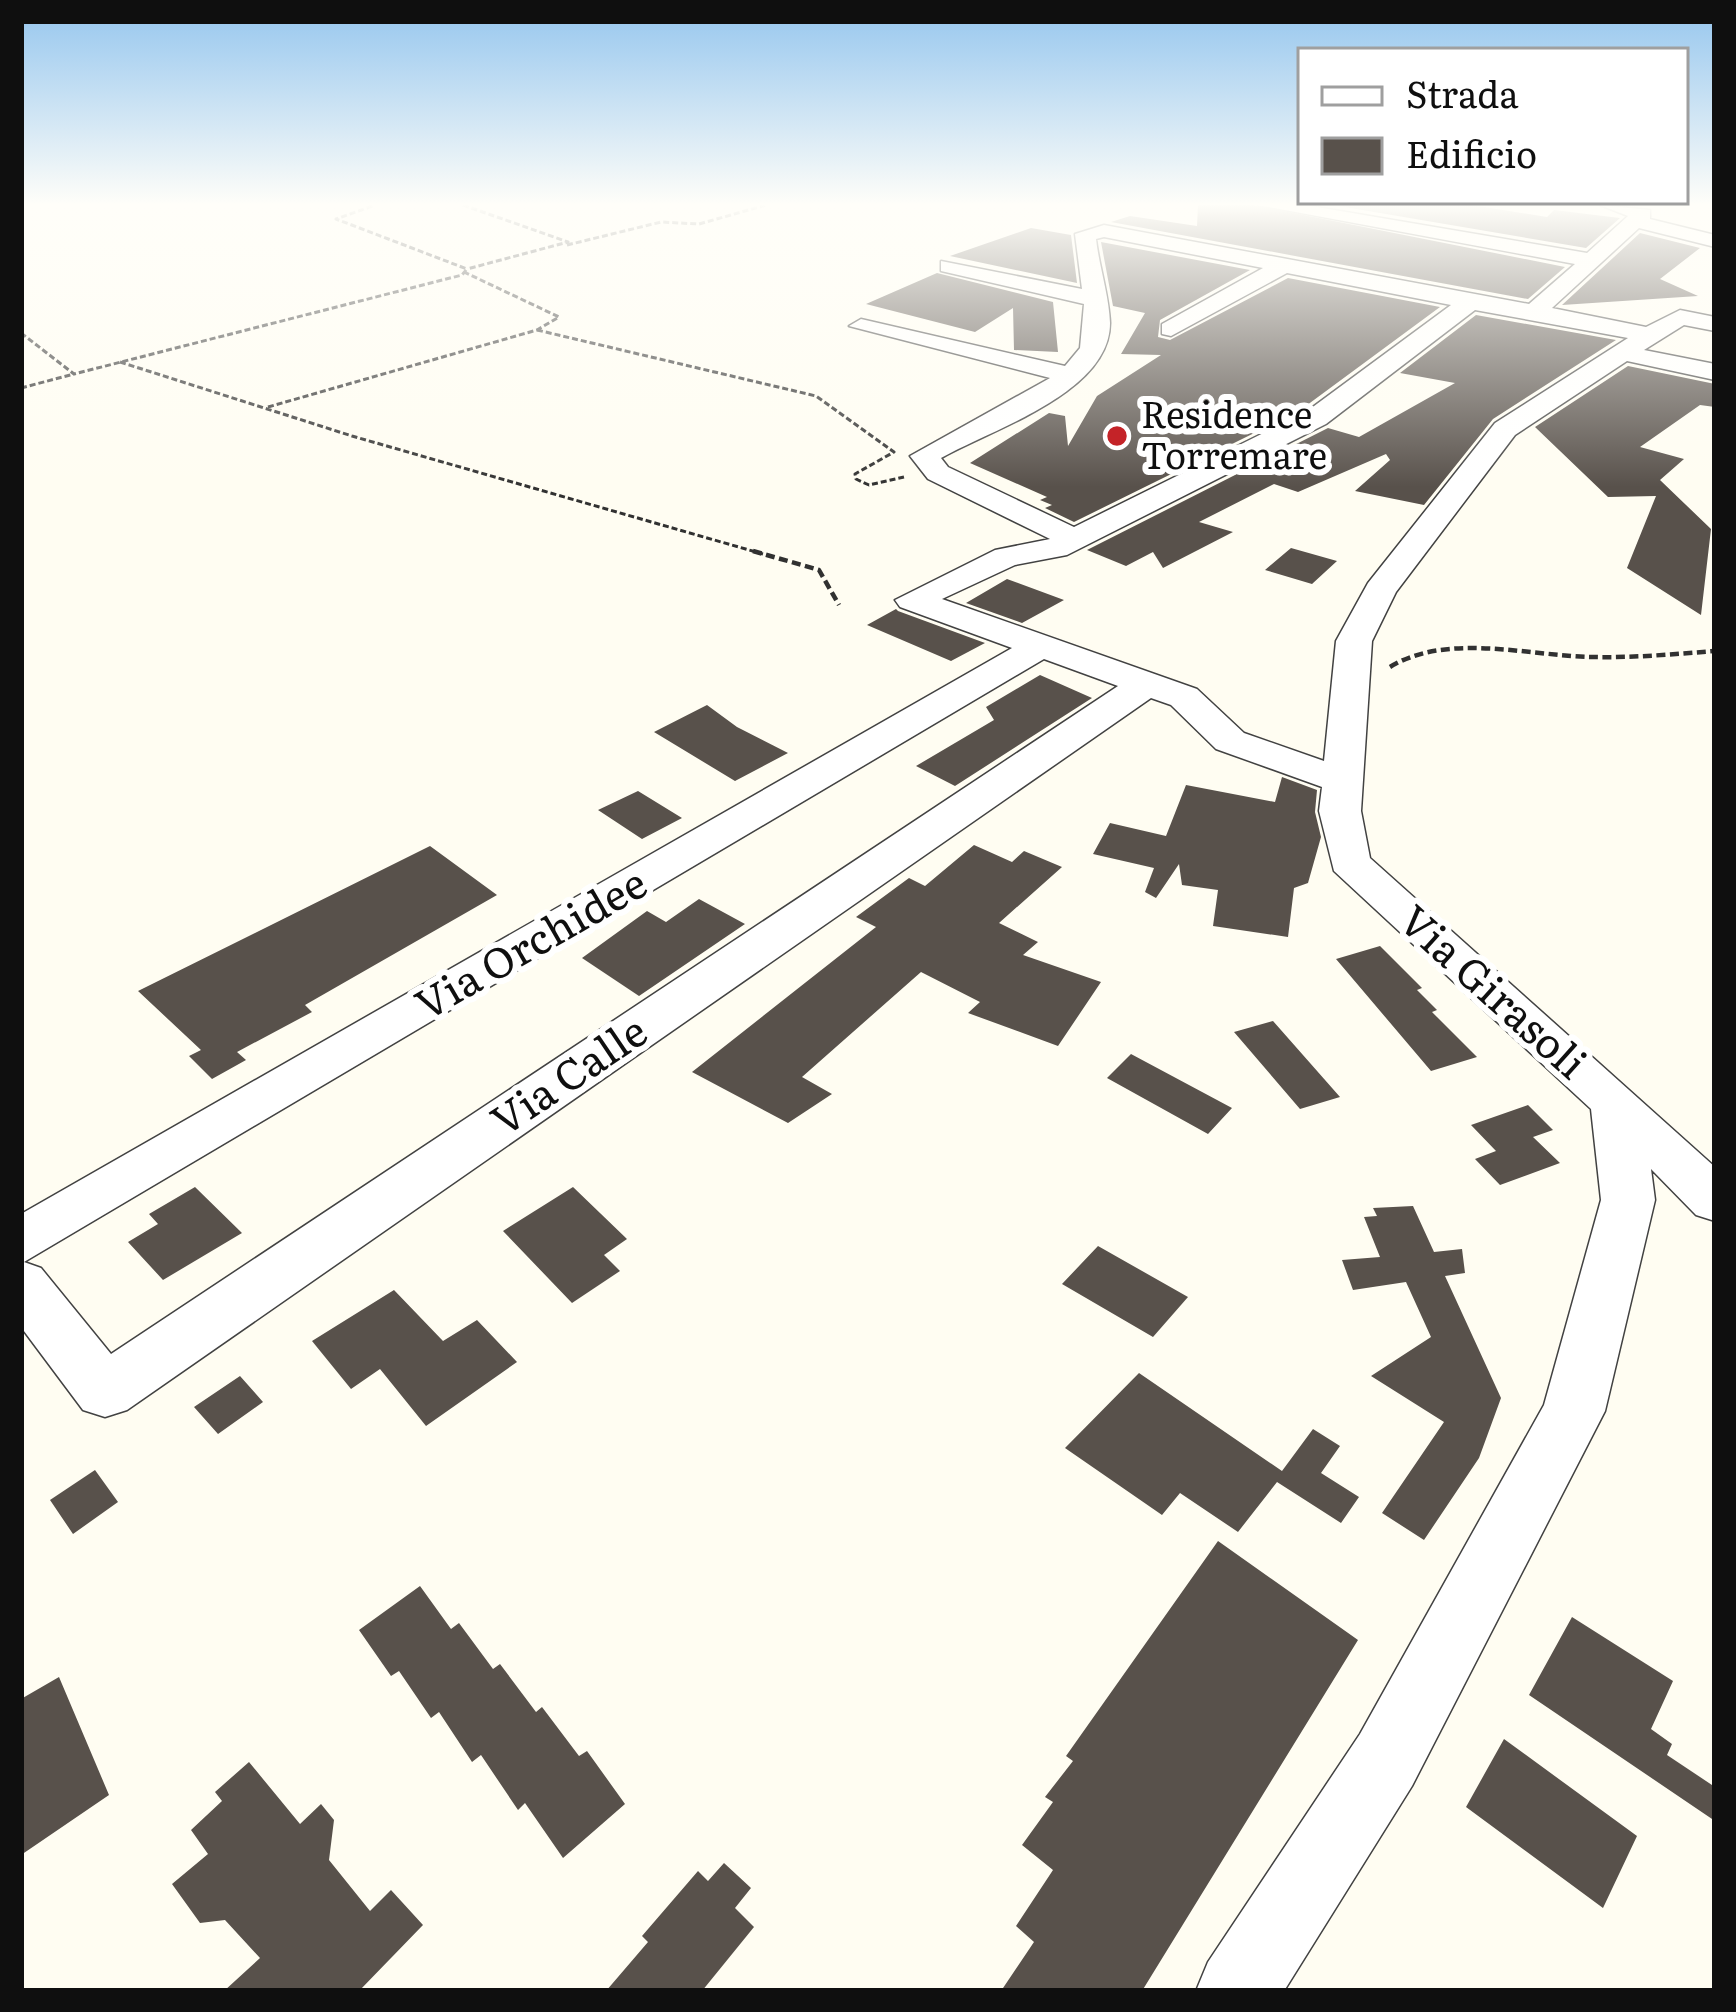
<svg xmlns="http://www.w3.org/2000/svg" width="1736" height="2012" viewBox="0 0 1736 2012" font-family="Literata,serif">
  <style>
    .building { fill: #58514b }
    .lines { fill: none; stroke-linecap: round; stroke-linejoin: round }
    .minor-casing { stroke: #424242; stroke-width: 3 }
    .path-far1 { stroke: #313131; stroke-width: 3; stroke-dasharray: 6 3; stroke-linecap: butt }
    .path { stroke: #313131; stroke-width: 4.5; stroke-dasharray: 9 4.5; stroke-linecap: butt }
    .minor { fill: #fff; fill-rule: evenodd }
    .poi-dot { fill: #c42328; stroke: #fff; stroke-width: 4.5 }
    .labels { text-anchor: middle; stroke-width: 12; stroke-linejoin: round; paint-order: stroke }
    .far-poi-label { font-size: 36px; fill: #0f0f0f; stroke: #fff; text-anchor: start }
    .street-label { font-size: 42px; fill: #0f0f0f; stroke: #fff }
  </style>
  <rect width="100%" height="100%" fill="#fffdf2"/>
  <!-- building -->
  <path class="building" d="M1198,205H1254L1565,267L1528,299L1111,222L1130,216L1197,226Z
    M1333,205H1472L1547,217L1554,210L1620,218L1586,248Z
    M1031,228L1071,235L1077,283L950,256Z
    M1640,233L1700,248L1660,279L1698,296L1562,305Z
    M1101,242L1250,270L1160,320L1158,337L1170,340L1288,278L1440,307L1299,411L1074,522L1045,508L1052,505L1040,500L1047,497L970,463L1049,413L1065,416L1068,446L1097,396L1161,355L1121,354L1145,313L1113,306Z
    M937,273L1053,302L1058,352L1014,350L1013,308L975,332L866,304Z
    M1476,315L1616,340L1493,419L1424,505L1355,491L1390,460L1386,454L1298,492L1274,484L1199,522L1233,532L1163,568L1153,552L1126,566L1087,550L1328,428L1359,437L1455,383L1400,373Z
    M1628,366L1715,384V407L1700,405L1640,447L1684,459L1660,480L1711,529L1701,615L1627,568L1656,496L1608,497L1535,427Z
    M1291,548L1337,561L1312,584L1265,570Z
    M1007,579L1064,600L1022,623L966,603Z
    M896,609L898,611L985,643L951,661L867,625Z
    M1040,675L1092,698L955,786L916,766L994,720L986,707Z
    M707,705L737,727L788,753L735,781L654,732Z
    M1282,777L1317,790L1315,812L1321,837L1308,883L1294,888L1288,937L1213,926L1218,890L1182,885L1179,864L1156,898L1145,892L1154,868L1093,854L1110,823L1166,836L1186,785L1275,802Z
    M638,791L682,818L642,839L598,810Z
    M974,845L1012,862L1024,851L1062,867L999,923L1038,942L1023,955L1101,982L1058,1046L968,1013L980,1002L921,972L802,1077L832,1094L788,1123L692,1072L876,927L856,917L909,878L925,886Z
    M430,846L497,895L305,1005L312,1012L237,1052L246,1060L212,1079L189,1056L201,1050L138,991Z
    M699,899L745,924L639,996L582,958L647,911L666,922Z
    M1380,946L1422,988L1417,990L1437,1010L1432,1012L1477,1057L1431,1071L1336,959Z
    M1273,1021L1340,1097L1300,1109L1234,1032Z
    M1131,1054L1232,1108L1208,1134L1107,1078Z
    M1528,1105L1553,1130L1533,1137L1560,1163L1500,1185L1475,1159L1496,1151L1471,1125Z
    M195,1187L242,1233L163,1280L128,1242L158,1224L149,1214Z
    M573,1187L627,1239L604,1255L620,1271L572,1303L503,1231Z
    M1413,1206L1434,1252L1462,1249L1465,1273L1445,1276L1501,1398L1479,1458L1424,1540L1382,1513L1444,1422L1371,1376L1431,1337L1406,1282L1353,1290L1342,1260L1380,1257L1364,1217L1377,1216L1373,1208Z
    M1098,1246L1188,1297L1153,1337L1062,1284Z
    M394,1290L443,1341L477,1320L517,1362L426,1426L380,1369L351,1389L312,1341Z
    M1139,1373L1282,1471L1313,1429L1340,1446L1321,1473L1359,1497L1341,1523L1277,1482L1238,1532L1180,1493L1162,1515L1065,1448Z
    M240,1376L263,1402L218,1434L194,1407Z
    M95,1470L118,1502L73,1534L50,1500Z
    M1218,1541L1358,1640L1142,1991H1001L1034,1942L1016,1926L1053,1870L1022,1845L1053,1802L1045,1797L1073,1761L1066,1756Z
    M420,1586L451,1629L459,1623L493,1669L500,1664L536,1712L542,1707L579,1756L587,1751L625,1804L563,1858L525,1803L518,1810L481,1755L472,1762L439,1712L431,1718L399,1671L391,1676L359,1630Z
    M1572,1617L1673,1681L1651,1729L1672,1744L1667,1755L1715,1787V1821L1529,1695Z
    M59,1677L109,1795L21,1855V1699Z
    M1504,1739L1637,1836L1603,1908L1466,1807Z
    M249,1762L300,1824L321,1804L334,1820L329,1860L370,1911L391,1890L423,1925L359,1991H224L260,1958L225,1920L200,1923L172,1884L208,1854L191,1830L222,1801L215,1792Z
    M724,1863L751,1888L735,1908L754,1927L702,1991H606L648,1942L642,1936L698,1871L708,1881Z"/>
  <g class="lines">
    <defs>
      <path id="minor" d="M1258,205H1305L1587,253L1628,216L1600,205L1650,210V219L1715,235V247L1639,228L1552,308L1646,327L1680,310L1715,317V331L1684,325L1644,350L1715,364V380L1627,361L1515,435L1396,592L1372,641L1361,811L1370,858L1715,1167V1221L1696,1215L1651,1169L1655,1200L1605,1411L1412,1786L1284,1991H1196L1208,1962L1360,1734L1544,1405L1601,1200L1591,1109L1334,871L1319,811L1322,787L1216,749L1171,705L1151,698L127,1410L105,1417L83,1410L21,1327V1214L1012,648L900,607L895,600L995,550L1050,539L928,479L910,456L1050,378L849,326L861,319L1065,366L1080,348L1084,304L941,271V261L1082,289L1075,234L1104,225L1529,304L1575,264ZM1104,237L1263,268L1162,324V334L1171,336L1287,273L1451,305L1306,412L1074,527L948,467L941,458C992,429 1110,393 1110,323C1109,295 1099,266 1096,239ZM1475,310L1628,338L1495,423L1368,583L1336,641L1324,761L1244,733L1197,689L942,599L1015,565L1067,555L1326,424ZM1044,659L1118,686L111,1354L41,1268L24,1262Z"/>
    </defs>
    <!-- minor casing -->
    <use href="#minor" class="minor-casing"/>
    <!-- path-far1 -->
    <path class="path-far1" d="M463,205L568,242L467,269
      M567,245L661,222L699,224L766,205
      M537,330L816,396L894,452L855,474L856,479L869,485L904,477
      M21,333L74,374L462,275L467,269L336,219L375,205
      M120,362L352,436L763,554
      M21,388L74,374
      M268,407L537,330L559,317L464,272"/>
    <!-- path -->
    <path class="path" d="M753,551L819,570L839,605
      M1390,667C1447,632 1529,656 1593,657C1634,658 1675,654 1715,651"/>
    <!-- minor -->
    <use href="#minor" class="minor"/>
  </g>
  <!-- sky -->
  <linearGradient id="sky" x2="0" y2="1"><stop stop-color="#93c5ee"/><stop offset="0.42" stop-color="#fffef9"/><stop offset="1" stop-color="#fffef9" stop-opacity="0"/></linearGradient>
  <rect width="1736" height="487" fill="url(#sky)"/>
  <!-- markers -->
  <circle class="poi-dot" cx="1117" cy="436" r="12"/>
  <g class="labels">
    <!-- far-poi labels -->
    <g class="far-poi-label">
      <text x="1141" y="428">Residence<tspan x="1141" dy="41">Torremare</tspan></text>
    </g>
    <!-- street labels -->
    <g class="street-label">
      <text transform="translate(531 944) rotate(-30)" y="15">Via Orchidee</text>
      <text transform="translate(1493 992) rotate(42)" y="15">Via Girasoli</text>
      <text transform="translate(569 1076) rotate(-34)" y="15">Via Calle</text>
    </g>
  </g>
  <!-- border -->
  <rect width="1736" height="2012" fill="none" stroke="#0f0f0f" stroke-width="48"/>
  <!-- legend -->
  <rect x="1298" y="48" width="390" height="156" fill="#ffffff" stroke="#9f9f9f" stroke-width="3"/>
  <rect x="1322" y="87" width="60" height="18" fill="#ffffff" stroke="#9f9f9f" stroke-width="3"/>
  <text x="1406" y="108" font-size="36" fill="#0f0f0f">Strada</text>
  <rect x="1322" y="138" width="60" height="36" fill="#58514b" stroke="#9f9f9f" stroke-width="3"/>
  <text x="1406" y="168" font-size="36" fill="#0f0f0f">Edificio</text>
</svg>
